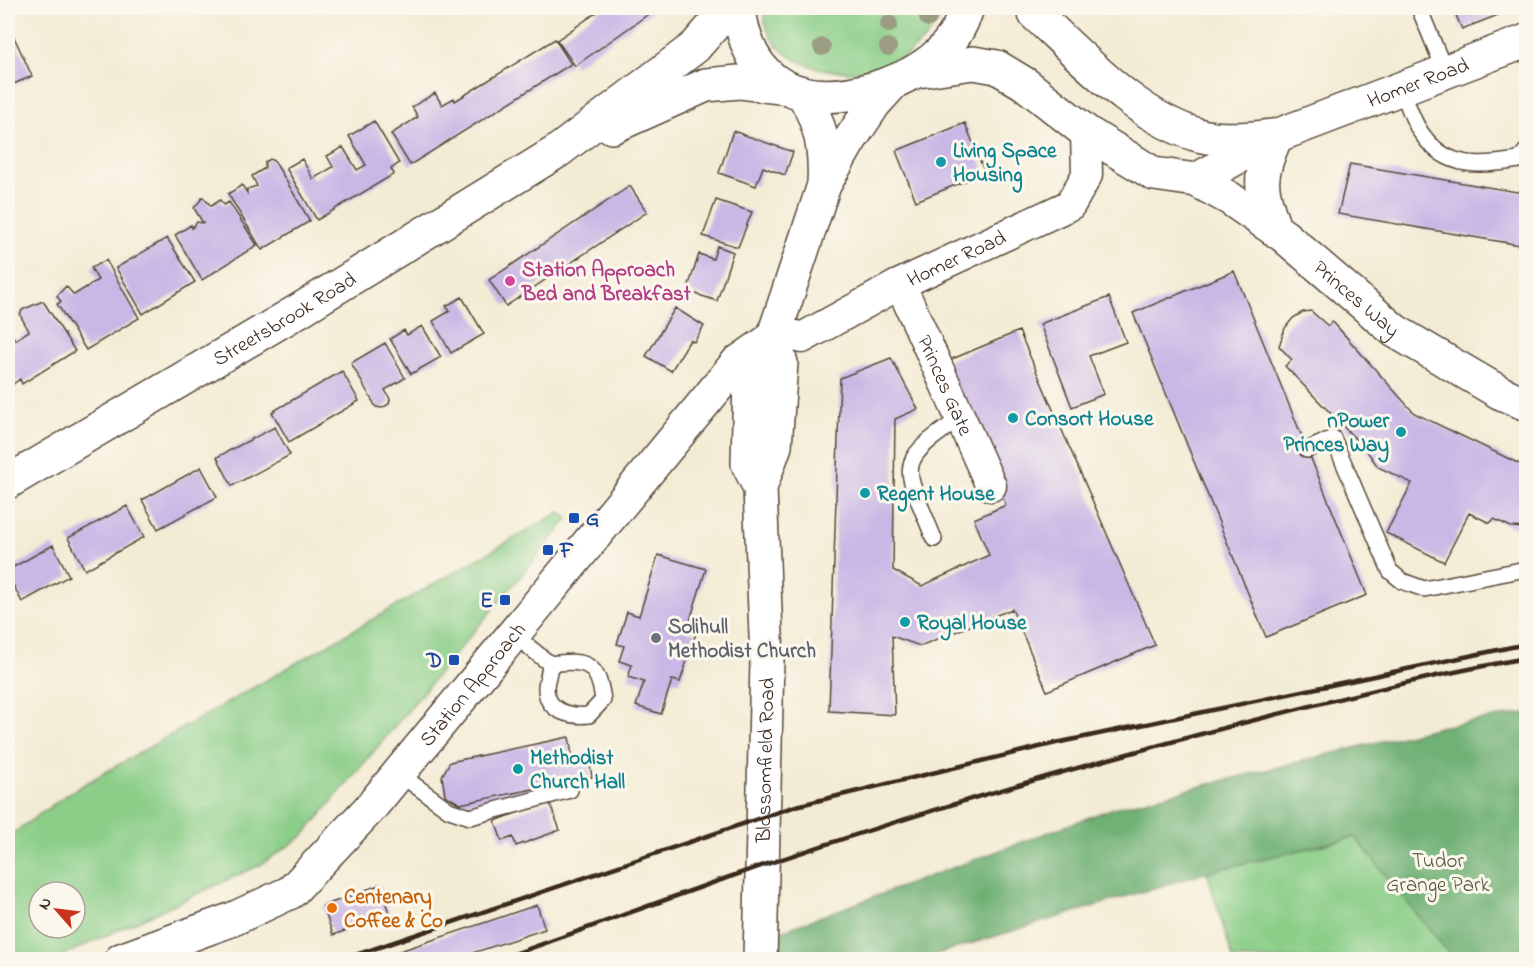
<svg xmlns="http://www.w3.org/2000/svg" width="1534" height="967" viewBox="0 0 1534 967" font-family="'Indie Flower',sans-serif">
  <style>
    .green { fill: #8bce88; stroke: #637c53; stroke-width: 1.5; fill-rule: evenodd }
    .forest { fill: #70b174; stroke: #566e49; stroke-width: 1.5 }
    .building { fill: #c9b7e5 }
    .lines { fill: none; stroke-linecap: round; stroke-linejoin: round }
    .service-casing { stroke: #574739; stroke-width: 18 }
    .minor-casing { stroke: #574739; stroke-width: 33 }
    .tertiary-casing { stroke: #574739; stroke-width: 36 }
    .secondary-casing { stroke: #574739; stroke-width: 36 }
    .service { stroke: #fff; stroke-width: 15 }
    .minor { stroke: #fff; stroke-width: 30 }
    .tertiary { stroke: #fff; stroke-width: 33 }
    .secondary { stroke: #fff; stroke-width: 33 }
    .rail { stroke: #3b2a1e; stroke-width: 4.5 }
    .tree { fill: #9b9c82 }
    .culture-dot { fill: #0f9aa8; stroke: #fbf7ec; stroke-width: 2 }
    .hotel-dot { fill: #d1479c; stroke: #fbf7ec; stroke-width: 2 }
    .transit-dot { fill: #1a4fb4; stroke: #fbf7ec; stroke-width: 2 }
    .worship-dot { fill: #6b7280; stroke: #fbf7ec; stroke-width: 2 }
    .food-dot { fill: #e8710a; stroke: #fbf7ec; stroke-width: 2 }
    .labels { text-anchor: middle; stroke-width: 6; stroke-linejoin: round; paint-order: stroke }
    .street-label { font-size: 21px; fill: #3b2a1e; stroke: #fbf7ec }
    .culture-label { font-size: 21px; font-weight: bold; fill: #0d838f; stroke: #fbf7ec; text-anchor: start }
    .hotel-label { font-size: 21px; font-weight: bold; fill: #b23c85; stroke: #fbf7ec; text-anchor: start }
    .transit-label { font-size: 21px; font-weight: bold; fill: #164399; stroke: #fbf7ec; text-anchor: start }
    .worship-label { font-size: 21px; font-weight: bold; fill: #5b616d; stroke: #fbf7ec; text-anchor: start }
    .park-label { font-size: 21px; fill: #535b3e; stroke: #fbf7ec }
    .food-label { font-size: 21px; font-weight: bold; fill: #c56008; stroke: #fbf7ec; text-anchor: start }
  </style>
  <rect width="100%" height="100%" fill="#fbf7ec"/>
  <filter id="ink" filterUnits="userSpaceOnUse"><feTurbulence type="fractalNoise" baseFrequency=".0167" numOctaves="2"/><feDisplacementMap in="SourceGraphic" scale="12" xChannelSelector="R" yChannelSelector="G"/><feConvolveMatrix kernelMatrix="1 2 1 2 8 2 1 2 1" color-interpolation-filters="sRGB"/></filter>
  <filter id="wash" filterUnits="userSpaceOnUse"><feTurbulence type="fractalNoise" baseFrequency=".008" numOctaves="4" result="noise"/><feDisplacementMap in="SourceGraphic" scale="24" xChannelSelector="R" yChannelSelector="G"/><feGaussianBlur stdDeviation="1.35" result="paint"/><feColorMatrix in="noise" values="0 0 0 0 0 0 0 0 0 0 0 0 0 0 0 0 0 1.4 0 .05"/><feComposite in="paint" operator="in"/></filter>
  <g filter="url(#wash)">
    <rect width="100%" height="100%" fill="#f3ecd5"/>
    <!-- green -->
    <path class="green" d="M764,8H945C938,29 913,54 892,63C848,84 761,68 764,8Z
      M560,512L568,519L303,836L260,865L59,957L15,958L8,951V837L71,792ZM39,892H75V928H39Z
      M1526,713V959H1233L1207,872L1355,837Z"/>
    <!-- forest -->
    <path class="forest" d="M1526,713V942C1509,964 1479,960 1453,959L1355,837L1207,872L920,959H782L779,932L1114,808L1439,727Z"/>
    <g id="blocks">
      <!-- building -->
      <path class="building" d="M603,8H657L575,66L557,40Z
        M1453,8H1516L1462,29Z
        M14,37L32,76L9,86L8,40Z
        M555,39L571,64L410,165L391,134L418,117L412,107L435,93L442,105L454,98L455,101Z
        M374,121L399,163L391,169L394,174L317,220L286,168L302,159L313,179L333,167L327,156L343,147L357,170L366,165L349,136Z
        M965,123L985,173L916,201L896,151Z
        M733,131L793,152L785,175L763,167L756,186L719,173Z
        M270,159L275,162L310,221L262,250L228,194L242,185L247,193V189L257,186L252,176L265,168V162Z
        M1350,164L1517,192L1526,189V246L1338,214Z
        M630,186L647,212L506,306L489,280Z
        M203,197L211,206L220,200L224,205L229,202L257,245L202,280L175,235L191,225L192,228L197,222L203,223L194,208Z
        M716,200L752,212L738,247L703,236Z
        M167,238L195,282L143,314L116,268Z
        M717,246L733,252L717,301L687,291L699,254L713,259Z
        M106,260L139,318L86,350L57,304L61,302L57,296L66,286L74,295L98,280L91,268Z
        M1234,271L1367,595L1266,637L1133,313Z
        M462,297L484,334L451,353L433,321L450,311L446,306Z
        M1109,297L1126,342L1089,356L1104,394L1072,407L1040,324Z
        M43,301L75,351L22,384L20,379L8,388V328L15,340L29,331L20,315L22,310Z
        M675,308L704,326L694,342L690,340L671,371L646,356Z
        M1311,311L1328,326L1332,321L1414,413L1526,467V528L1511,527L1494,519L1490,523L1469,513L1444,562L1386,533L1412,483L1378,467L1367,451L1285,366L1292,360L1279,346L1285,328L1293,318L1303,312Z
        M422,326L441,357L411,374L390,339L404,330L407,335Z
        M1019,331L1155,645L1047,691L1012,609L920,646L892,636L895,715L829,711L840,378L891,358L918,409L895,419L893,570L922,586L989,555L974,519L1006,505L945,362Z
        M385,343L405,378L385,390L390,399L389,404L382,408L376,407L351,363Z
        M342,371L359,401L289,442L272,412Z
        M275,427L290,455L232,486L217,457Z
        M201,467L217,497L158,529L142,500Z
        M127,506L144,537L85,570L68,538Z
        M53,545L69,576L22,602L8,575V570Z
        M658,555L706,569L687,630L696,633L680,682L672,680L661,714L636,706L644,682L628,677L632,665L619,661L624,646L617,644L627,612L639,616Z
        M8,601L15,613L8,617Z
        M569,737L573,762L589,759L592,777L460,804L445,795L442,776L450,762Z
        M549,801L560,830L516,846L513,837L502,841L495,821Z
        M379,885L390,915L333,935L323,906Z
        M537,905L545,929L452,960H373Z"/>
    </g>
  </g>
  <g filter="url(#ink)">
    <use href="#blocks" fill-opacity="0" stroke="#574739" stroke-width="1.5"/>
    <g class="lines">
      <defs>
        <path id="service" d="M1419,8L1445,71
          M1401,87C1407,101 1412,121 1422,134C1447,170 1481,166 1519,160L1526,151
          M1307,450L1333,438L1390,571L1402,581L1424,589L1526,569
          M934,539C906,466 890,465 961,418
          M513,634L550,664C585,659 598,662 603,700L589,715C571,717 546,712 546,688C546,681 550,672 550,664
          M398,773L449,810L470,817L570,790"/>
        <g id="minor">
          <path id="s1" d="M898,285L906,297L991,486"/>
          <path id="s2" d="M776,330L802,338L898,285L1070,205L1087,175L1086,132"/>
        </g>
        <g id="tertiary">
          <path d="M1035,14C1082,57 1138,120 1202,136C1225,141 1248,139 1271,136"/>
          <path id="s3" d="M918,71L973,63L997,67L1025,84L1086,132L1154,174L1196,180L1229,198L1284,236L1395,331L1499,392L1526,404"/>
          <path id="s4" d="M1196,180L1276,136L1526,41"/>
          <path d="M1274,228C1259,183 1258,180 1276,136"/>
          <path id="s5" d="M121,960L233,919L291,892L371,807L737,363L773,338"/>
        </g>
        <g id="secondary">
          <path d="M739,8C748,88 803,109 875,88C919,75 953,52 967,8"/>
          <path d="M804,95C821,125 826,150 824,185"/>
          <path d="M612,127L706,85L739,82L787,88"/>
          <path id="s6" d="M8,482L298,311L558,151L695,47L729,8"/>
          <path d="M760,488L748,464L750,376L773,338L824,185L850,140L874,104L894,82"/>
          <path id="s7" d="M760,960L767,660L760,488L775,446L781,363L773,338"/>
        </g>
      </defs>
      <!-- service casing -->
      <use href="#service" class="service-casing"/>
      <!-- minor casing -->
      <use href="#minor" class="minor-casing"/>
      <!-- tertiary casing -->
      <use href="#tertiary" class="tertiary-casing"/>
      <!-- secondary casing -->
      <use href="#secondary" class="secondary-casing"/>
      <!-- service -->
      <use href="#service" class="service"/>
      <!-- minor -->
      <use href="#minor" class="minor"/>
      <!-- tertiary -->
      <use href="#tertiary" class="tertiary"/>
      <!-- secondary -->
      <use href="#secondary" class="secondary"/>
      <!-- rail -->
      <path class="rail" d="M341,960L796,806L1056,743L1526,644
        M497,960C579,932 660,901 741,873C906,816 1074,767 1243,723C1337,699 1431,675 1526,658"/>
    </g>
    <!-- trees -->
    <g class="tree">
      <circle cx="928" cy="18" r="9"/>
      <circle cx="889" cy="24" r="9"/>
      <circle cx="822" cy="47" r="9"/>
      <circle cx="888" cy="47" r="9"/>
    </g>
  </g>
  <!-- markers -->
  <g class="culture-dot">
    <circle cx="941" cy="162" r="6"/>
    <circle cx="1013" cy="418" r="6"/>
    <circle cx="1401" cy="432" r="6"/>
    <circle cx="865" cy="493" r="6"/>
    <circle cx="905" cy="622" r="6"/>
    <circle cx="518" cy="769" r="6"/>
  </g>
  <circle class="hotel-dot" cx="510" cy="281" r="6"/>
  <g class="transit-dot">
    <rect x="568" y="512" width="12" height="12" rx="3"/>
    <rect x="542" y="544" width="12" height="12" rx="3"/>
    <rect x="499" y="594" width="12" height="12" rx="3"/>
    <rect x="448" y="654" width="12" height="12" rx="3"/>
  </g>
  <circle class="worship-dot" cx="656" cy="638" r="6"/>
  <circle class="food-dot" cx="332" cy="908" r="6"/>
  <g class="labels">
    <!-- street labels -->
    <g class="street-label">
      <text dy="7" stroke="none"><textPath href="#s4" startOffset="243">Homer Road</textPath></text>
      <text dy="7" stroke="none"><textPath href="#s2" startOffset="201">Homer Road</textPath></text>
      <text dy="7" stroke="none"><textPath href="#s3" startOffset="513">Princes Way</textPath></text>
      <text dy="7" stroke="none"><textPath href="#s6" startOffset="321">Streetsbrook Road</textPath></text>
      <text dy="7" stroke="none"><textPath href="#s1" startOffset="111">Princes Gate</textPath></text>
      <text dy="7" stroke="none"><textPath href="#s5" startOffset="459">Station Approach</textPath></text>
      <text dy="7" stroke="none"><textPath href="#s7" startOffset="200">Blossomfield Road</textPath></text>
    </g>
    <!-- culture labels -->
    <g class="culture-label">
      <text x="953" y="157">Living Space<tspan x="953" dy="24">Housing</tspan></text>
      <text x="1025" y="425">Consort House</text>
      <text x="1389" y="427" text-anchor="end">nPower<tspan x="1389" dy="24">Princes Way</tspan></text>
      <text x="877" y="500">Regent House</text>
      <text x="917" y="629">Royal House</text>
      <text x="530" y="764">Methodist<tspan x="530" dy="24">Church Hall</tspan></text>
    </g>
    <!-- hotel labels -->
    <g class="hotel-label">
      <text x="522" y="276">Station Approach<tspan x="522" dy="24">Bed and Breakfast</tspan></text>
    </g>
    <!-- transit labels -->
    <g class="transit-label">
      <text x="586" y="525">G</text>
      <text x="560" y="557">F</text>
      <text x="493" y="607" text-anchor="end">E</text>
      <text x="442" y="667" text-anchor="end">D</text>
    </g>
    <!-- worship labels -->
    <g class="worship-label">
      <text x="668" y="633">Solihull<tspan x="668" dy="24">Methodist Church</tspan></text>
    </g>
    <!-- park labels -->
    <g class="park-label">
      <text x="1438" y="867">Tudor<tspan x="1438" dy="24">Grange Park</tspan></text>
    </g>
    <!-- food labels -->
    <g class="food-label">
      <text x="344" y="903">Centenary<tspan x="344" dy="24">Coffee &amp; Co</tspan></text>
    </g>
  </g>
  <!-- margin -->
  <rect width="1534" height="967" fill="none" stroke="#fbf7ec" stroke-width="30"/>
  <!-- north arrow -->
  <g transform="translate(57 910) rotate(298)"><circle r="28" fill="#fbf7ec" stroke="#aea59a" stroke-width="1.5"/>
  <path d="M0-4.5L10 22L0 15L-10 22Z" fill="#c8321e"/>
  <text y="-9" font-size="16" font-weight="bold" text-anchor="middle" fill="#3b2a1e">N</text>
  </g>
</svg>
